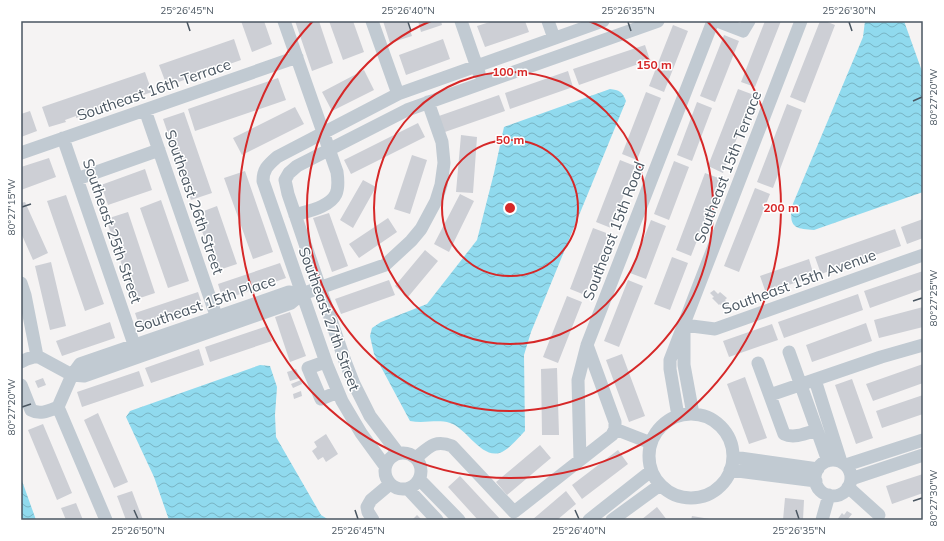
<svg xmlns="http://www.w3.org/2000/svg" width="944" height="541" viewBox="0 0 944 541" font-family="Mulish,sans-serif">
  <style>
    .water { fill: url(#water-waves) }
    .building { fill: #cdcfd5 }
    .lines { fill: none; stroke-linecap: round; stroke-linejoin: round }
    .minor { stroke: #c1cad2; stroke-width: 13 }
    .ticks { fill: none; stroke: #4a5661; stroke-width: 1.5 }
    .ring { fill: none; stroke: #d62828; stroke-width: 2 }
    .labels { text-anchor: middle; stroke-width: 3; stroke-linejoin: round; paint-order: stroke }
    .street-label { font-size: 15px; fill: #4a5661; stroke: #fff }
    .centre { fill: #d62828; stroke: #fff; stroke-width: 2 }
    .ring-label { font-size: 12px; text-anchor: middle; font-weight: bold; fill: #d62828; stroke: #fff; stroke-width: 3; stroke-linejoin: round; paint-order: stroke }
    .neatline { fill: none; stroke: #4a5661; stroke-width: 1.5 }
    .ticks-label { font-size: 10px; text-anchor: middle; fill: #4a5661 }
  </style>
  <defs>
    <pattern id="water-waves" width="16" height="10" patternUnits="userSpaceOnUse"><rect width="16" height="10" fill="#90daee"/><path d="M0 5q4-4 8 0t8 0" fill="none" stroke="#78b4c4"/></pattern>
  </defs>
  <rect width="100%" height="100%" fill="#f5f3f3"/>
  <!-- water -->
  <path class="water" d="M865,21H904L923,74V192L814,230C794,229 789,227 792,206L863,37Z
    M610,89C619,90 623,92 626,101L531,332L524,355L525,431C520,436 508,450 502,452C482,461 467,428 450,423C437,419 424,424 410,421L374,354L370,336L372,328L381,322L427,304L477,240L494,173L504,127Z
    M260,365L270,366L277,387L275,415L276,437L321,515L329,520H169L154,477L126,417L130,411Z
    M21,478L36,520H21Z"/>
  <!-- building -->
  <path class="building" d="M241,21H264L272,44L252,52Z
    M295,21H319L333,63L312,71Z
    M329,21H353L364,52L343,60Z
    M383,21H407L412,36L390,43Z
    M418,21H441L442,25L421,32Z
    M493,21H525L529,32L485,47L477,26Z
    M765,21H781L755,87L741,82Z
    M820,21H825L835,25L805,103L790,97Z
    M673,25L688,31L664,92L649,86Z
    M724,35L739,41L715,102L700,96Z
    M234,39L241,60L167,86L159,65Z
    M443,39L450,59L406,75L399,55Z
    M645,45L650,60L579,85L573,69Z
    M364,70L374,90L332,111L322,92Z
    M568,71L573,87L510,109L505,93Z
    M145,72L152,92L76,118V116L65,120L66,122L49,127L42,107Z
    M278,78L286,100L195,131L188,109Z
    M738,89L754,95L723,173L708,166Z
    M646,92L661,98L637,160L622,154Z
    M499,95L505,111L442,133L436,117Z
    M697,102L712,108L692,161L677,155Z
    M787,104L802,110L773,188L757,182Z
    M295,107L304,124L242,155L233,138Z
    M30,111L37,131L21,137V114Z
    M184,112L212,193L191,200L163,119Z
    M418,123L425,137L351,174L344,160Z
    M461,135L477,137L473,193L456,192Z
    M412,155L427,160L410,214L394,209Z
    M49,158L56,177L21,190V167Z
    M620,160L635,166L611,228L596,222Z
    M674,161L689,167L669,220L654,214Z
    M145,169L152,190L108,205L101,185Z
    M245,171L273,252L253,259L224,178Z
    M705,173L721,179L691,256L676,250Z
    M363,180L376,187L353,228L340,220Z
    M755,188L770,194L739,272L724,266Z
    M460,194L474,201L449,252L434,244Z
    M66,195L104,304L85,311L47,201Z
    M161,200L189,281L168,288L140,208Z
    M25,202L48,253L33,260L21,233V203Z
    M217,206L237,264L216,271L196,214Z
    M128,212L155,293L134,300L106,219Z
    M329,213L348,266L332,272L313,218Z
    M388,218L397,232L359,258L349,244Z
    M923,219V238L907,244L901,227Z
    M651,220L666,226L646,279L630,273Z
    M593,228L609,234L585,295L570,289Z
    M895,229L901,246L821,274L815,257Z
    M425,250L438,261L408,297L395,286Z
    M672,257L688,263L670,310L654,304Z
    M809,259L814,276L766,293L760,276Z
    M51,262L66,326L50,330L35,266Z
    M280,263L286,278L223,300L218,284Z
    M923,271V289L870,308L864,291Z
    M389,280L395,295L341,314L335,299Z
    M628,280L643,286L619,347L604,341Z
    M714,290L718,294L720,292L727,298L725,300L729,305L724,309L720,304L719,305L712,298L714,297L710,293Z
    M198,292L203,307L140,328L135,313Z
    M858,294L863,310L784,338L778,322Z
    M567,296L582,302L558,363L543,357Z
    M923,307V327L879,338L874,320Z
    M290,312L306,356L290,362L275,317Z
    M110,322L115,338L62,356L56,341Z
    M866,323L872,341L812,362L806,345Z
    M772,324L778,340L729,357L723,341Z
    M267,326L272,341L210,362L205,347Z
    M199,349L204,365L151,383L145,368Z
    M622,354L645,416L629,422L606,360Z
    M923,364V383L873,401L866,384Z
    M557,368L559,435H542L541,369Z
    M296,369L300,378L290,381L287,372Z
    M139,371L144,386L82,407L77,392Z
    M745,377L767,438L749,444L727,384Z
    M43,378L46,385L38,388L35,381Z
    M852,379L873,438L856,444L835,385Z
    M301,380L302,384L293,388L291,384Z
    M301,391L302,396L294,399L293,394Z
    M923,395V414L882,428L876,411Z
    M98,413L128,482L114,488L84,420Z
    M43,424L72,493L57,500L28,430Z
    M326,434L338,454L326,462L323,457L318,460L312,451L317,447L314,442Z
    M540,445L551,458L507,495L496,482Z
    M618,450L628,464L582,499L572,485Z
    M923,474V493L892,504L886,486Z
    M460,476L501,520H478L448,487Z
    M132,491L143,520H126L117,496Z
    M566,491L576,504L557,520H532Z
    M785,498L804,500L803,520H783Z
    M76,503L83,520H66L61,508Z
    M657,507L667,520H641Z
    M847,511L852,514L848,519L850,520H837L842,513L844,515Z
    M417,515L422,520H412Z
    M692,516L710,519V520H691Z"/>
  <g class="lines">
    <!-- minor -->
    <path class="minor" d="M284,21L337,172C338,179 339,187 336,194C330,207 308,211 295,215
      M372,21L398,94
      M461,21L479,73
      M548,21L554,38
      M717,21L743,31L749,21
      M145,110L219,324
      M63,138L137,353
      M21,153L297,57
      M77,179L159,150
      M21,283L25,295L37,356
      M302,294L289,292L80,364L72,375L84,376L291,303L302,294L385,265L411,241L421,229L436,201L441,185L444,163L442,142L428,102
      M684,325L715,329L923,255
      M684,333V365L693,414
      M789,352L828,461
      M21,362L27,359L37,356L72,375L58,407C48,411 40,415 31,410L21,385
      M325,362L308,368L321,399L338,392
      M758,363L784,434C794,439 807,433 817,430
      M815,380L841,462
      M770,395L881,357L923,345
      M58,407L106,520
      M649 456a42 42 0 1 1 84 0a42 42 0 1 1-84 0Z
      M678,416L670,369V360L801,21
      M615,429L651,443
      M385 471a18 18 0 1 1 36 0a18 18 0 1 1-36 0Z
      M398,453L370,416L354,384L345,361L288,194L285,180L289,173L297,166L407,110L658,21
      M733,457L818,469
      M416,458C429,447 435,439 452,446L514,512L612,435L615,429V422L587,345
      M580,460L578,380L587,345L713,21
      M815 478a18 18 0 1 1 36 0a18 18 0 1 1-36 0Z
      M846,465L923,440
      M385,466L361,433L342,401L327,365L263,181C263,169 268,165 277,157L398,94L603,21
      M730,470L816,481
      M419,479L459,520
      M851,479L923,455
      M848,487L879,515
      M408,489L437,520
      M373,520L368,512L367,507L371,500L390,484
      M589,520L651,471
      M612,520L660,485
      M822,520L829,495"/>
  </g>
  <!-- ticks -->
  <path class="ticks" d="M187,22L190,31M408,22L411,31M628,22L631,31M849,22L852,31M913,101L922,97M22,207L31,204M913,301L922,298M22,407L31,404M913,501L922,498M134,510L138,519M355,510L358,519M575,510L579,519M796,510L799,519"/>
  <!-- distance rings -->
  <g class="ring">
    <circle cx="510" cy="208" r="68"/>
    <circle cx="510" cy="208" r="136"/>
    <path d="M589 21A203 203 0 1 1 431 21"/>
    <path d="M707 21A271 271 0 1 1 313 21"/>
  </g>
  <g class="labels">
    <!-- street labels -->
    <g class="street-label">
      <text transform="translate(154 90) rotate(-19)" y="5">Southeast 16th Terrace</text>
      <text transform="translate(728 167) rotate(-69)" y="5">Southeast 15th Terrace</text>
      <text transform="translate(194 202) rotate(71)" y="5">Southeast 26th Street</text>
      <text transform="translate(112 231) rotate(71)" y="5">Southeast 25th Street</text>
      <text transform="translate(614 231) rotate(-69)" y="5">Southeast 15th Road</text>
      <text transform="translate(799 282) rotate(-20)" y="5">Southeast 15th Avenue</text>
      <text transform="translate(205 304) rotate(-19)" y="5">Southeast 15th Place</text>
      <text transform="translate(329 319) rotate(70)" y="5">Southeast 27th Street</text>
    </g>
  </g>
  <circle cx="510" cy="208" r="6" class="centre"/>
  <g class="ring-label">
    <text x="654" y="69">150 m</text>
    <text x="510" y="76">100 m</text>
    <text x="510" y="144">50 m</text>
    <text x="781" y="212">200 m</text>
  </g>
  <!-- border -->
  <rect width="944" height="541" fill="none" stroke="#ffffff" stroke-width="44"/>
  <rect x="22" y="22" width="900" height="497" class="neatline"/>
  <g class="ticks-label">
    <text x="187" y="14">25°26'45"N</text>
    <text x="408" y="14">25°26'40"N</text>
    <text x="628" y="14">25°26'35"N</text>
    <text x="849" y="14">25°26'30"N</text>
    <text transform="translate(933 97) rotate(-90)" y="4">80°27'20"W</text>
    <text transform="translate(11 207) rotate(-90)" y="4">80°27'15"W</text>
    <text transform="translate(933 298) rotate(-90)" y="4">80°27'25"W</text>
    <text transform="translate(11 407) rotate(-90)" y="4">80°27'20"W</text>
    <text transform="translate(933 498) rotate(-90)" y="4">80°27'30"W</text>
    <text x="138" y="534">25°26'50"N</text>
    <text x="358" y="534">25°26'45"N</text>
    <text x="579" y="534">25°26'40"N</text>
    <text x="799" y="534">25°26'35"N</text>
  </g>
</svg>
